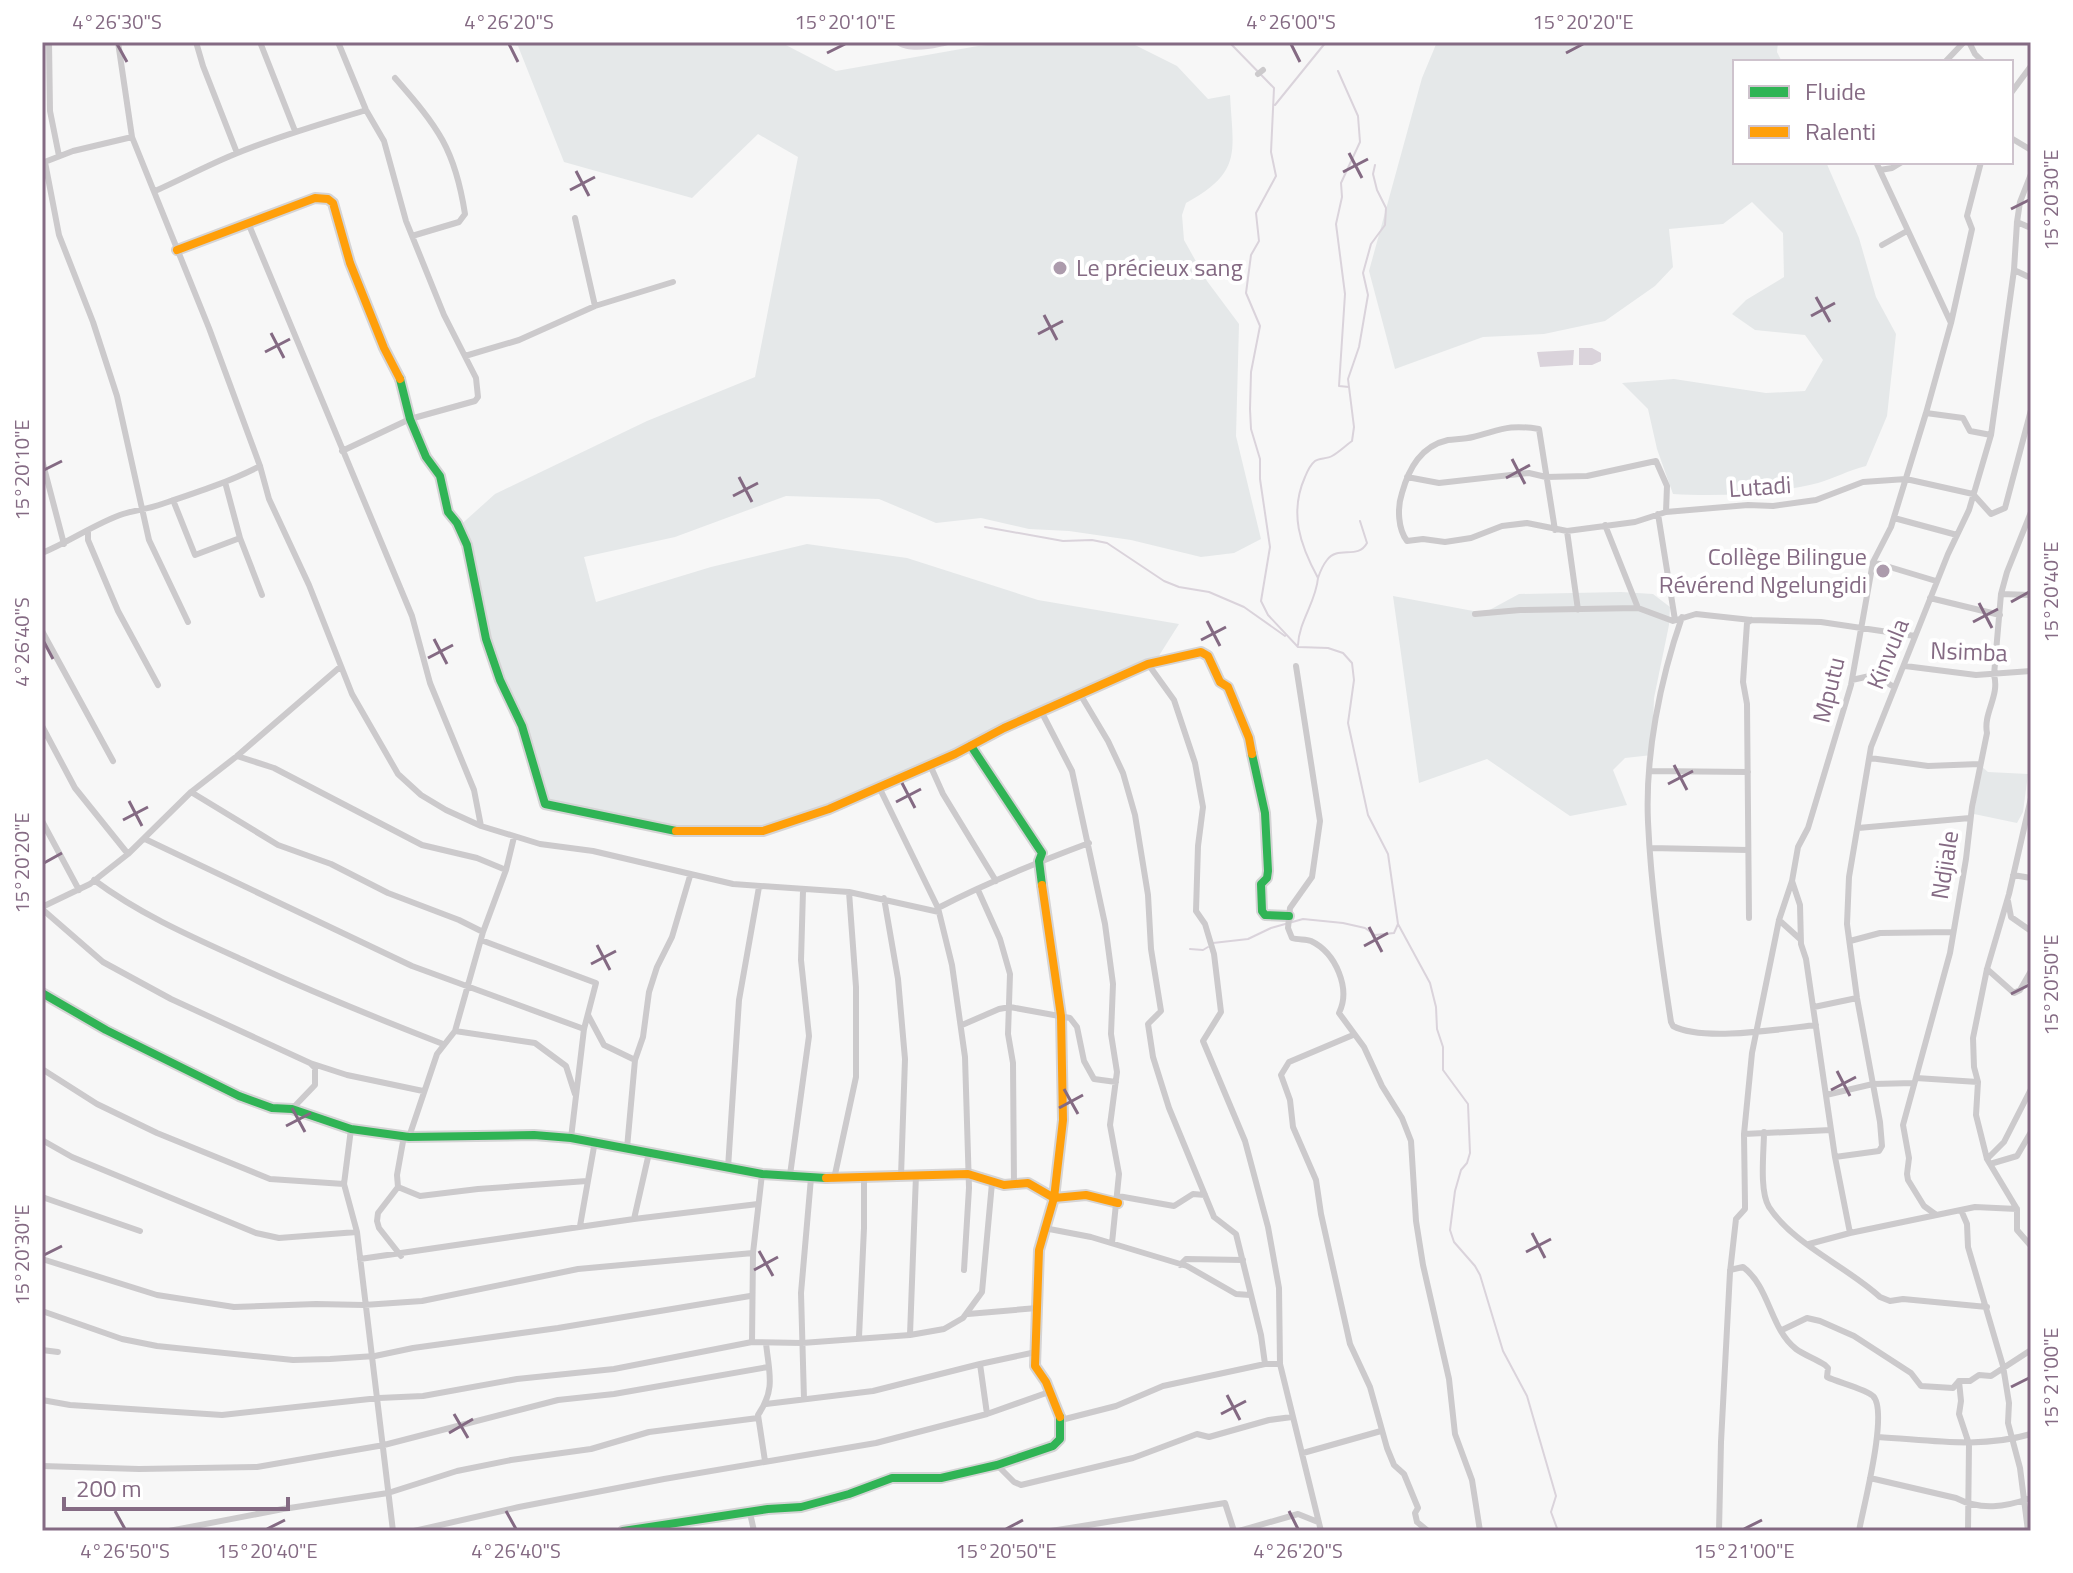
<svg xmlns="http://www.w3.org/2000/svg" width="2073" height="1573" viewBox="0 0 2073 1573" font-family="'Titillium Web',sans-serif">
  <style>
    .green { fill: #e5e8e9 }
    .water { fill: #dad3db }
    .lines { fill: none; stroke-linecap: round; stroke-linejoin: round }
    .stream { stroke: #dad3db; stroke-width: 2 }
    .fast-casing { stroke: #d5d4d5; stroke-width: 12 }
    .slow-casing { stroke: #d5d4d5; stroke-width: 12 }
    .street { stroke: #cccacc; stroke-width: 6 }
    .fast { stroke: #30b455; stroke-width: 8 }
    .slow { stroke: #ff9f0a; stroke-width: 8 }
    .ticks { fill: none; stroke: #846a83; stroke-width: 3 }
    .poi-dot { fill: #ac9bac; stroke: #fff; stroke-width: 3 }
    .labels { text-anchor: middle; stroke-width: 8; stroke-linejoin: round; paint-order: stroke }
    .poi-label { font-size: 24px; fill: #846a83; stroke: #fff; text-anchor: start }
    .street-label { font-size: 24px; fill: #846a83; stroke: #fff }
    .neatline { fill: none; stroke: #846a83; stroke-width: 3 }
    .ticks-label { font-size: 20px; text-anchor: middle; fill: #846a83 }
  </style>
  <rect width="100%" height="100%" fill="#f7f7f7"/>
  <!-- green -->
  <path class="green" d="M503,42H780L836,71L978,46L1016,42H1129L1177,66L1208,99L1230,95C1233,152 1243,172 1186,203L1182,215L1184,240L1207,281L1239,324L1236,436L1261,539L1234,553L1201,557L1131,540L1069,531L1029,529L981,518L936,523L879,499L786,496L675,537L584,557L596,602L711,567L807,544L907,558L1038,600L1179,624L1155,662L856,794L771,826L715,832L654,826L545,803L516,718L480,628L464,540L456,529L495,494L647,421L755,377L798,157L758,134L692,198L564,162L518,46Z
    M1437,42H1778L1777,52L1782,62H1735V162H1826L1859,238L1876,297L1896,334L1887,416L1866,466C1849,470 1835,478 1818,483C1775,494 1718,497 1673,494L1657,449L1648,409L1622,383L1674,379L1766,393L1805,391L1823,360L1805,335L1755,330L1732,314L1746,300L1784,277L1783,233L1752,202L1723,224L1669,229L1673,267L1655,286L1605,321L1544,334L1483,337L1395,369L1369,271L1422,78Z
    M1621,592L1653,594L1670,607L1669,625L1654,698L1652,755L1625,758L1613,770L1627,805L1570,816L1487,759L1419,783L1393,596L1484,613L1519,594Z
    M1981,766L1988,772L2028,774L2023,812L2017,823L1974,814Z"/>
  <!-- water -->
  <path class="water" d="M898,42H959C942,47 912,55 897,45Z
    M1579,348H1592L1601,353V361L1592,365H1579Z
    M1574,350L1573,365L1540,367L1537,352Z"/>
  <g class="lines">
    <!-- stream -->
    <path class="stream" d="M1229,42L1274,88L1271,152L1276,176L1256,213L1259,241L1251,255L1246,293L1260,326L1251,372L1250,409L1251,429L1260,459V479L1270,547L1261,601L1268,615L1298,647L1328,648L1343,653L1352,663L1354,680L1348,723L1368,815L1388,854L1398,924L1430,983L1436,1007L1437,1029L1443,1047V1070L1468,1104L1470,1153L1467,1163L1461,1170L1455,1191L1450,1230L1454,1242L1475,1266L1480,1275L1503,1351L1527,1396L1556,1496L1551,1512L1558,1531
      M1338,71L1358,116L1360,142L1341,183L1342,197L1336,224L1345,294L1339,386L1349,387
      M1275,105L1326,42
      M985,527L1063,541L1092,540L1107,543L1164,581L1179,587L1209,592L1244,607L1285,636
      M1318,578C1320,572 1323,565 1327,560C1338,545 1358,560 1367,543L1360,521
      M1298,645C1299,621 1316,602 1318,578C1300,545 1289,513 1305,477C1307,472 1310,465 1315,461C1319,458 1327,459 1332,456C1339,452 1345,446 1352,441L1354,427L1348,379L1359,347L1368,295L1363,273L1371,244L1385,225L1386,208L1377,190L1373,174L1375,165
      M1213,943L1248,939L1271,928L1303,919L1343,923L1365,928L1375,935L1394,933L1398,924
      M1190,949L1203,950L1208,947"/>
    <defs>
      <path id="fast" d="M400,379L410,419L426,457L440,476L448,512L457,523L467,545L486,639L500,680L522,726L545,804L676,831
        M971,746L1042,853L1039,861L1042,885
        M1252,754L1265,813L1268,871L1267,878L1261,884L1262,911L1265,915L1289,916
        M42,993L106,1030L239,1096L272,1108L292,1109L351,1129L409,1137L534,1135L571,1138L762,1174L826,1178
        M623,1531L768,1509L801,1507L849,1494L892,1478H941L997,1465L1053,1446L1060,1439V1417"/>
      <path id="slow" d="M177,250L315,198L328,199L333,203L350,263L384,348L400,379
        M676,831H763L829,809L955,754L1004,728L1148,664L1201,652L1208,656L1220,682L1228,687L1249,738L1252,754
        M1042,885L1061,1016L1063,1120L1054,1198L1039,1250L1035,1366L1046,1382L1060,1417
        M826,1178L968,1174L1004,1185L1028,1183L1054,1198L1086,1195L1118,1203"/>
    </defs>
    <!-- fast casing -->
    <use href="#fast" class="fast-casing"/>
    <!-- slow casing -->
    <use href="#slow" class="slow-casing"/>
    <!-- street -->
    <path class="street" d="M49,42L50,111L59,156
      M118,42L132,137L209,328L260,466L269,499L309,585L352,694L398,774L421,795L446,810L481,826L540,844L593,851L733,884L849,892L939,912
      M196,42L203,66L237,153
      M260,42L295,131
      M338,42L366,110L384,141L406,221L444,315L476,378L478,397L475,401L410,419L342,451
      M1969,42L1975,54L1983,62
      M1945,62L1964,42
      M1258,74L1263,70
      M395,78C438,127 455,149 465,214L459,222L412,236
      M2011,93L2031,66
      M2011,138L2031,150
      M45,162L59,235L93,322L117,396L149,540L188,622
      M1876,162L1951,323
      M42,163L73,151L132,137
      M1880,170L1892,168L1902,162
      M155,191C182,179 208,165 235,154C278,136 322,124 366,110
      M575,218L595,306
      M2017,222L2031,228
      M249,225L412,616L430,683L474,790L481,826
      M1882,245L1907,231
      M2014,270L2031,278
      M465,356L519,340L595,306L673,282
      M1926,413L1963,418L1970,431L1991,435
      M42,460L64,544
      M1407,477L1439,483L1529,473L1546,477L1587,476L1656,461L1667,486L1666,512
      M173,500L195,555L240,538L225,482
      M1658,514L1675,620
      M1894,518L1957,535
      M1605,525L1638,608
      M88,530V540L118,611L158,685
      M1555,530L1539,429C1508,424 1501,430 1473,437C1465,439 1456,439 1448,440C1421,446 1409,468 1402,493C1397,508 1398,529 1407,541L1423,539L1445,542L1471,538L1502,526L1527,523L1567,531L1635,522L1666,512L1748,505L1773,506L1816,500L1863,482L1906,479L1973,494L1991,514L2005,508L2031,410
      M1567,531L1578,610
      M240,538L262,595
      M42,553C69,542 93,525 120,515C134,510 149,509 162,504C195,493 229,482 260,466
      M1873,562L1936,581
      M2001,594L2031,595
      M1930,598L2000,615
      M1475,614L1520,610L1638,608L1673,621L1696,614L1751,620L1821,622L1915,636
      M1682,617C1660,680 1645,755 1648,822C1651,888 1661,957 1671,1022L1673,1026C1703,1042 1780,1029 1816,1025
      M42,631L113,761
      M1148,664L1174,700L1195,763L1203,807L1198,846L1196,911L1205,924L1214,954L1221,1012L1203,1041L1245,1141L1268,1227L1279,1288L1280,1364L1321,1531
      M1296,666L1320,821L1312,877L1290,908L1288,928L1292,938C1298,940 1306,939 1311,941C1336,953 1351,989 1339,1013L1364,1047L1382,1086L1402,1118L1411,1141L1416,1221L1423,1265L1449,1379L1455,1434L1472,1480L1480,1531
      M1905,666L1976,675L2031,671
      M1852,680L1874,675L1894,687
      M1080,694L1108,741L1123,773L1135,815L1148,895L1151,949L1161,1011L1148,1024L1153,1057L1169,1108L1214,1217L1236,1234L1261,1335L1265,1364
      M1041,711L1072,771L1105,924L1113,984L1111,1034L1117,1072L1110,1125L1119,1174L1112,1243
      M42,726L75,788L128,854
      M237,756L274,768L422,845L477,858L506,870L483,932L455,1031L437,1054L409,1137
      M1870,758L1928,766L1979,764
      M930,765L943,794L996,881
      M1650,771L1748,772
      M879,787L938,908
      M191,792L278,845L331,864L388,893L459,920L483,932
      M2031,798L2009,894L1987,969L1973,1038L1974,1067L1978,1082L1976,1115L1987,1159L2017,1209V1230L2031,1246
      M42,821L79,890
      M1858,828L1970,818
      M145,839L412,966L584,1029
      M1650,848L1748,850
      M506,870L514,837
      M2013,875L2031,878
      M94,880C141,915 192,937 245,961C310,991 376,1018 443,1044
      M1792,881L1779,920L1752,1053L1744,1134L1831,1130
      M978,890L1000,939L1010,974L1008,1034L1013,1063L1014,1184
      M884,898L898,979L905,1059L901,1176
      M2008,901L2011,917L2031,931
      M42,907L90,884L128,854L191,792L237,756L340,667
      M42,909L103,962L171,999L310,1063L347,1075L423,1091
      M939,912L952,965L965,1057L969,1188L964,1270
      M939,912L938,908C986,883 1038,862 1089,843
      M1749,918L1747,704L1743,682L1747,623L1751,620
      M1779,920L1800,939
      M481,940L596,983L584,1029L571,1138
      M1850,941L1880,933L1953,932
      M1987,969L2014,993L2020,990L2031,971
      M1814,1007L1857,998
      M588,1015L604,1045L635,1060
      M962,1025L999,1009L1010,1007L1070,1018L1077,1027L1084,1061L1094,1079L1116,1082
      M455,1031L535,1043L566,1066L575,1094
      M1353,1035L1289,1062L1281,1075L1290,1100L1293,1127L1316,1180L1321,1214L1350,1344L1370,1387L1387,1448L1394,1465L1404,1474L1418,1508L1415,1513L1417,1522L1428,1531
      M42,1069L97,1104L157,1133L270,1179L344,1184
      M1916,1078L1978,1082
      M1826,1095L1873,1084L1914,1083
      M292,1109L315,1085V1068L310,1063
      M351,1129L344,1184L357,1232L393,1531
      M1764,1132C1764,1151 1759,1191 1769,1207C1793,1244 1846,1266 1880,1297L1890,1301L1903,1299L1987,1307
      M42,1140L72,1157L256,1233L279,1238L357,1232
      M627,1148L635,1060L643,1037L649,992L657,967L672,937L690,876
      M1835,1157L1879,1151L1882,1146L1880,1122L1857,998L1847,924L1849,877L1871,747L1948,554L1969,510L1991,435L2014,270L2017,222L2020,202L2031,174
      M1987,1159L2004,1142L2031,1089
      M1990,1164L2017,1156L2031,1132
      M728,1168L739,1000L759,887
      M790,1175L809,1036L801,960L803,891
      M834,1179L856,1077V987L849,892
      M398,1187L420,1196L478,1189L587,1181
      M1118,1196L1174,1206L1193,1194L1205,1195
      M42,1197L140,1231
      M1961,1210L1967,1224L1968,1247L2003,1366L2009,1403L2008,1423L2020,1468L2028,1531
      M1935,1214L1924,1206L1908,1180L1907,1174L1909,1158L1903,1125L1950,953L1966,859L1972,807L1987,733C1983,713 2000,696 1994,675L2001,594L2007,572L2031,512
      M634,1219L649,1153
      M580,1226L595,1141
      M1044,1228L1091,1237L1187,1266L1236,1294L1250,1295
      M1850,1233L1835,1157L1806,959L1801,944L1800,905L1792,881L1798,847L1808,828L1851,685L1873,562L1891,527L1926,413L1951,323L1972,229L1967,216L1981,162
      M1809,1244L1850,1233L1975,1207L2017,1209
      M401,1256L379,1228L377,1221L378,1213L398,1187L397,1175L404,1136
      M42,1259L157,1295L234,1307L316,1304L364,1305L422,1301L578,1269L753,1253
      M360,1259L634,1219L758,1204
      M1180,1265L1186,1259L1243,1260
      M1730,1270L1743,1267C1770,1287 1770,1329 1796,1349C1804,1355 1816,1359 1825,1365L1828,1368L1827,1377C1837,1382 1866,1389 1873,1396C1889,1411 1863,1508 1859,1531
      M42,1311L122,1339L157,1346L293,1360L330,1359L375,1356L413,1348L558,1328L750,1296
      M968,1314L1037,1308
      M1782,1330L1807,1318L1820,1321L1854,1336L1911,1373L1921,1386L1953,1388L1959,1381H1970L1979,1375L1991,1376L2031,1350
      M910,1335L916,1175
      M859,1337L864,1228V1179
      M752,1342L753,1253L762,1174
      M42,1350L58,1352
      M980,1364L1036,1352
      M1959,1381L1961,1401L1959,1414L1969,1444L1968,1531
      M804,1399L801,1293L811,1178
      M42,1400L70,1405L222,1415L379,1398L423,1396L517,1379L614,1369L752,1342L802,1343L910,1335L944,1329L963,1318L982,1292L992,1183
      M766,1404L873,1391L980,1364L987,1414
      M1061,1420L1116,1406L1163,1386L1265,1364H1280
      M1878,1437C1930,1440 1979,1449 2031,1434
      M1303,1453L1381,1431
      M765,1461L758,1415C776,1389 769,1373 766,1343
      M997,1465L1014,1482L1021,1485L1133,1458L1197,1434L1209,1437L1269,1420L1292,1417
      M42,1466L139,1469L257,1467L384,1445L558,1400L614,1394L768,1367
      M1870,1478L1956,1498C1981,1511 2005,1507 2031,1498
      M750,1513L754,1531
      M169,1531L283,1509L388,1493L457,1471L511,1460L591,1449L649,1432L758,1418
      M414,1531L519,1507L664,1479L876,1443L987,1414L1049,1392
      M1051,1531L1225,1503L1234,1531
      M1239,1531L1298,1514L1318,1522
      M1719,1531L1721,1442L1730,1272L1736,1219L1745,1209V1204L1744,1134"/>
    <!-- fast -->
    <use href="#fast" class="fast"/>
    <!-- slow -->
    <use href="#slow" class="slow"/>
  </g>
  <!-- ticks -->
  <path class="ticks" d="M117,44L127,62M509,44L518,62M1291,44L1300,62M827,53L845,44M1566,53L1583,44M1349,153L1362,178M576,171L589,196M1343,172L1368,159M570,190L595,177M2011,209L2029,200M1816,297L1830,322M1044,315L1057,340M1811,316L1835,303M271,333L284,358M1038,334L1063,321M265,352L290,339M1512,459L1525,484M44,470L62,461M739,477L752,502M1506,478L1530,465M733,496L758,483M2011,602L2029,592M1979,603L1992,628M1207,621L1220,646M1973,622L1998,609M434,639L447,664M1201,640L1226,627M44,642L53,659M428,658L453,645M1674,765L1687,790M902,783L915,808M1668,784L1693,771M129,801L142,826M896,802L921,789M123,820L148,807M44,863L62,853M1369,927L1382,952M597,945L610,970M1364,946L1388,933M591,964L616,951M2011,994L2029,985M1837,1071L1850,1096M1064,1089L1078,1114M1831,1090L1856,1077M292,1108L305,1132M1059,1108L1083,1095M286,1126L311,1113M1532,1233L1545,1258M759,1251L773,1276M1526,1252L1551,1239M44,1255L62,1246M754,1270L778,1257M2011,1387L2029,1378M1227,1395L1240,1420M454,1414L468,1438M1221,1414L1246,1401M449,1433L473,1419M115,1511L125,1529M506,1511L516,1529M1289,1511L1298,1529M267,1529L285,1520M1006,1529L1023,1520M1744,1529L1762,1520"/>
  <!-- markers -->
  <g class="poi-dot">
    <circle cx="1060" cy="268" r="8"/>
    <circle cx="1883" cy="571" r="8"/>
  </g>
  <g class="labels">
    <!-- poi labels -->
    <g class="poi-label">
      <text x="1076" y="276">Le précieux sang</text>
      <text x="1867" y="565" text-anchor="end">Collège Bilingue<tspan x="1867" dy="28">Révérend Ngelungidi</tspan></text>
    </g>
    <!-- street labels -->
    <g class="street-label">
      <text transform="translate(1760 487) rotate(-4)" y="8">Lutadi</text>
      <text transform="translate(1969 652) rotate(2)" y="8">Nsimba</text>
      <text transform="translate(1888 654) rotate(-68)" y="8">Kinvula</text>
      <text transform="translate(1829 690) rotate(-76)" y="8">Mputu</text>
      <text transform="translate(1945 865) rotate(-81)" y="8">Ndjiale</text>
    </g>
  </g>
  <!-- border -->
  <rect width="2073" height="1573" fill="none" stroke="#ffffff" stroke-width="88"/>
  <!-- legend -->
  <rect x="1733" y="60" width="280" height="104" fill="#ffffff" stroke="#cec3cd" stroke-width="2"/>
  <rect x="1749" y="86" width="40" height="12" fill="#30b455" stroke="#cec3cd" stroke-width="2"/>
  <text x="1805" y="100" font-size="24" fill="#846a83">Fluide</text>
  <rect x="1749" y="126" width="40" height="12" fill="#ff9f0a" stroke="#cec3cd" stroke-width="2"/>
  <text x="1805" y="140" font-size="24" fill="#846a83">Ralenti</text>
  <!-- scale -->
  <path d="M64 1497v12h224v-12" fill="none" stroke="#846a83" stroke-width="4"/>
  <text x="76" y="1497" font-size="24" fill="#846a83" stroke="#ffffff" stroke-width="6" paint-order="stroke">200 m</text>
  <rect x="44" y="44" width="1985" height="1485" class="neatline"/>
  <g class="ticks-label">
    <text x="117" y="29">4°26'30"S</text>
    <text x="509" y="29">4°26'20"S</text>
    <text x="845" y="29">15°20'10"E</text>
    <text x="1291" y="29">4°26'00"S</text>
    <text x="1583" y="29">15°20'20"E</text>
    <text transform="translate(2051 200) rotate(-90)" y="7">15°20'30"E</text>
    <text transform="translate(22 470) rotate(-90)" y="7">15°20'10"E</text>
    <text transform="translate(2051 592) rotate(-90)" y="7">15°20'40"E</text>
    <text transform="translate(22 642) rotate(-90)" y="7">4°26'40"S</text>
    <text transform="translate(22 863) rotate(-90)" y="7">15°20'20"E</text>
    <text transform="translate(2051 985) rotate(-90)" y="7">15°20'50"E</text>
    <text transform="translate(22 1255) rotate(-90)" y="7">15°20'30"E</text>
    <text transform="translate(2051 1378) rotate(-90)" y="7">15°21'00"E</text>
    <text x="125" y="1558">4°26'50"S</text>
    <text x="267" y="1558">15°20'40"E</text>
    <text x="516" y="1558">4°26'40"S</text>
    <text x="1006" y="1558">15°20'50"E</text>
    <text x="1298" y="1558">4°26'20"S</text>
    <text x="1744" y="1558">15°21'00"E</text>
  </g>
</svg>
